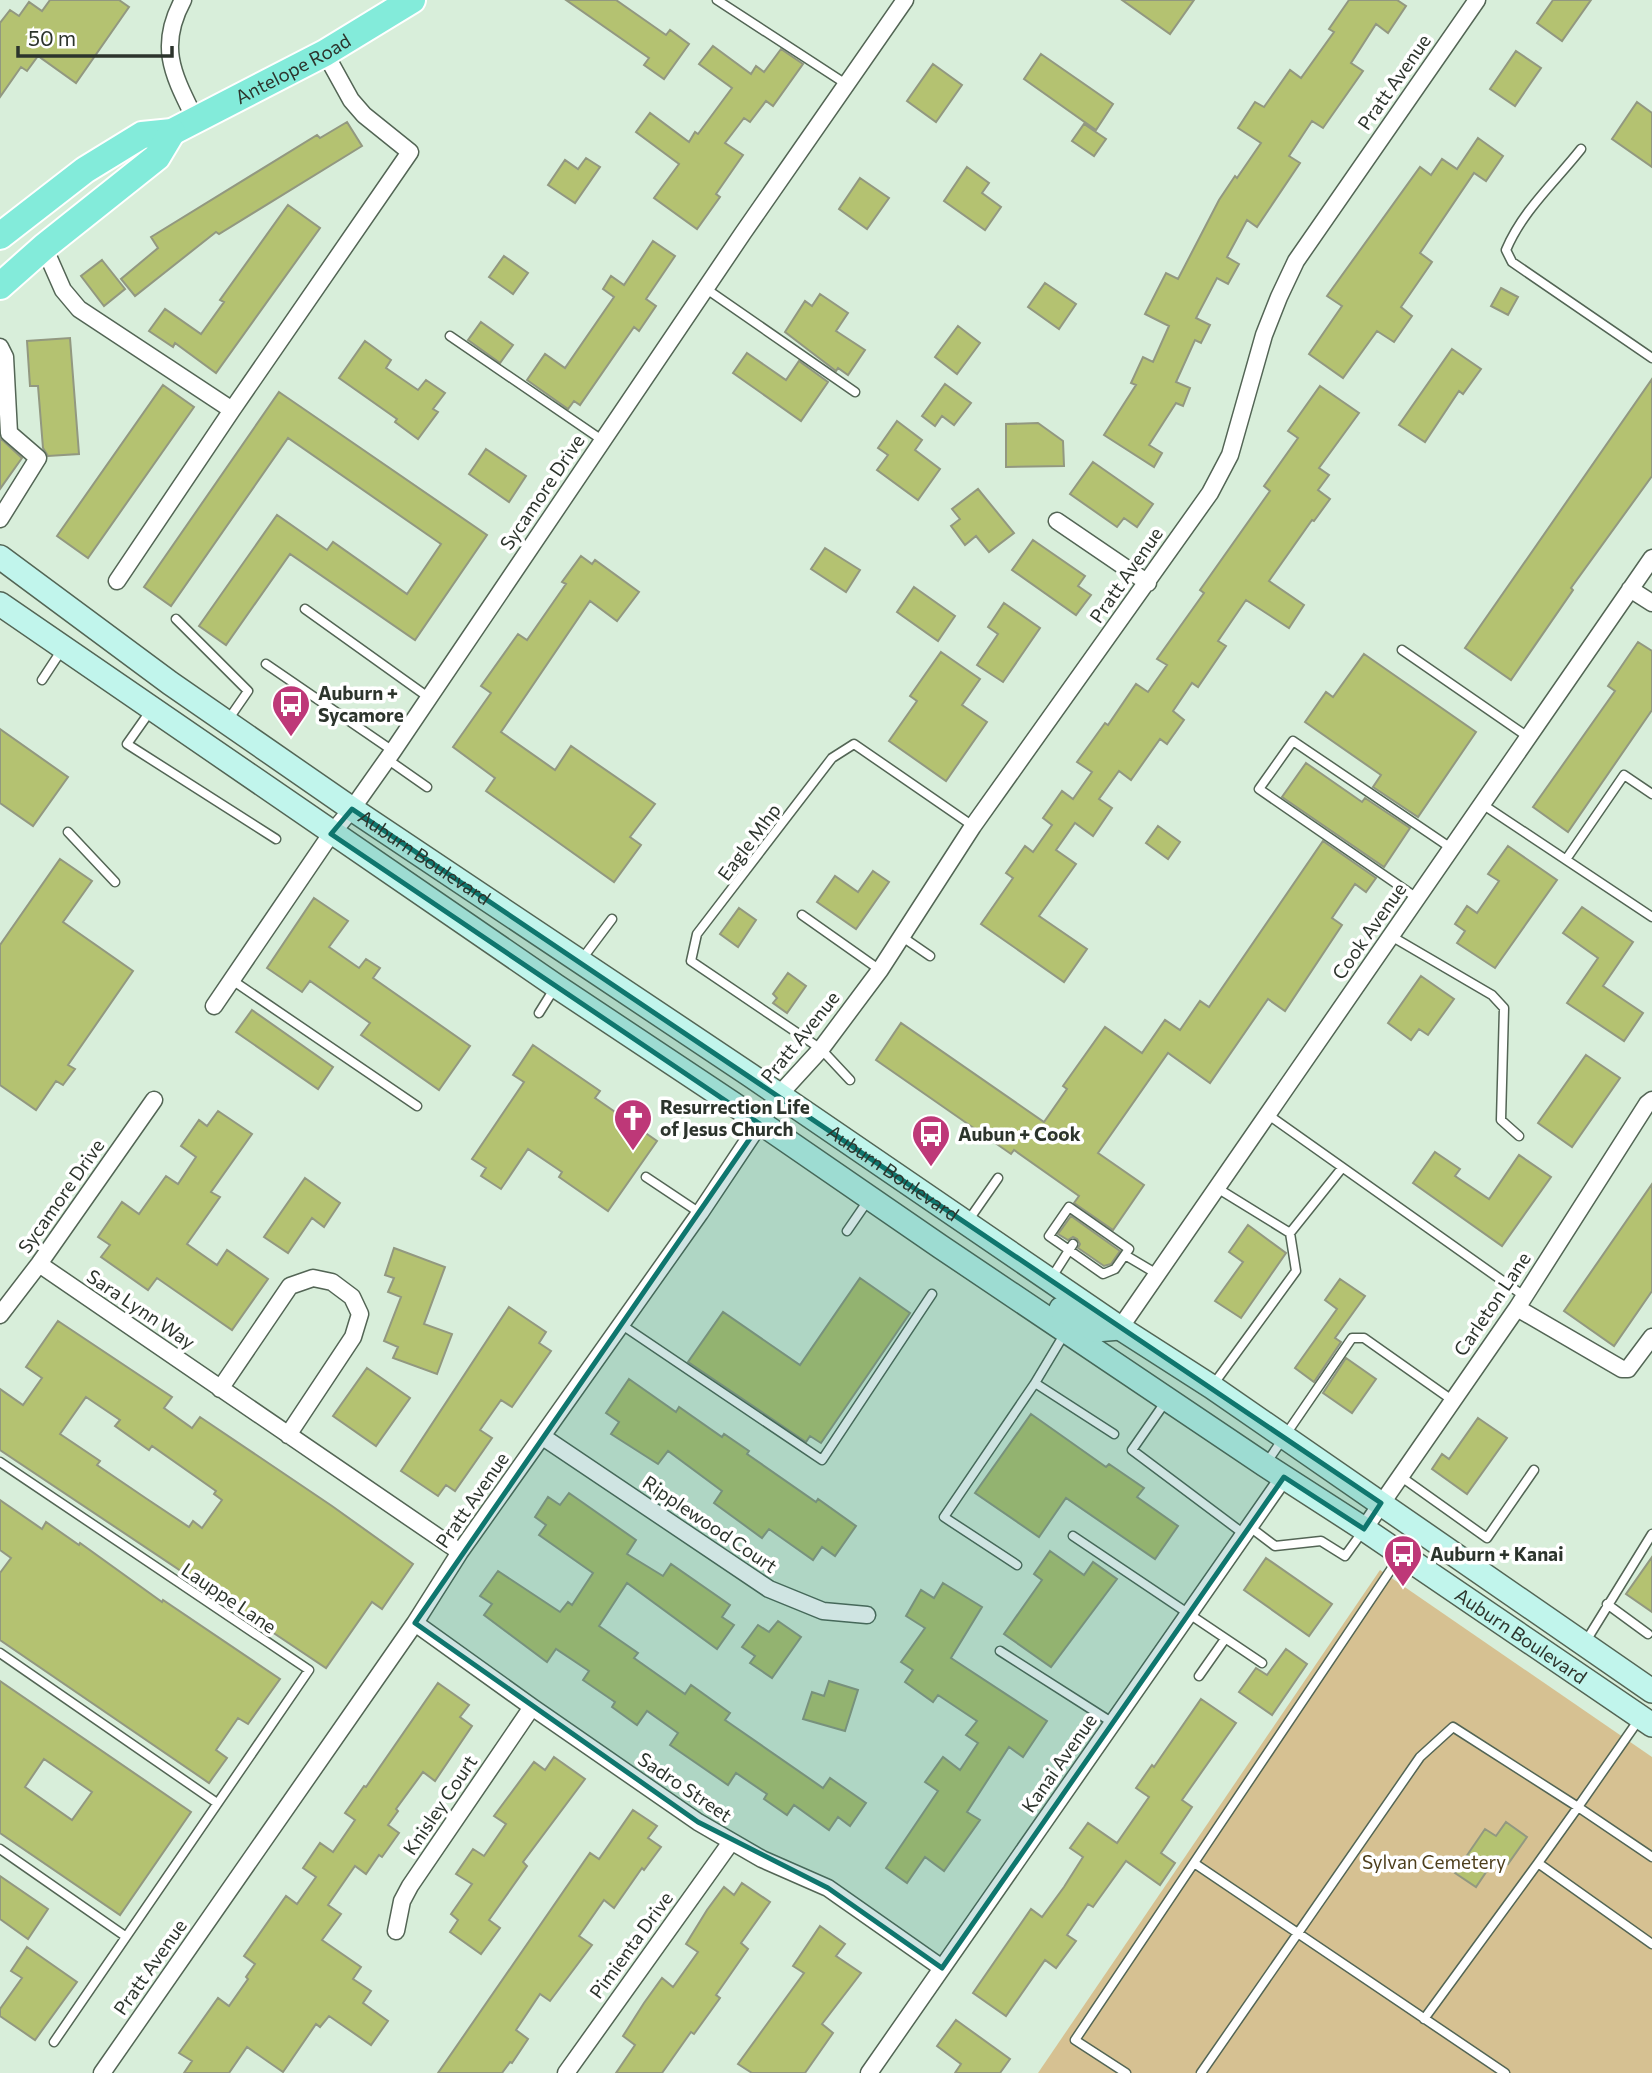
<svg xmlns="http://www.w3.org/2000/svg" width="1652" height="2073" viewBox="0 0 1652 2073" font-family="Commissioner,sans-serif">
  <style>
    .green { fill: #d6c192 }
    .building { fill: #b4c271; stroke: #929880; stroke-width: 2; fill-rule: evenodd }
    .lines { fill: none; stroke-linecap: round; stroke-linejoin: round }
    .service-casing { stroke: #536555; stroke-width: 11 }
    .minor-casing { stroke: #536555; stroke-width: 19 }
    .secondary-casing { stroke: #536555; stroke-width: 26 }
    .primary-casing { stroke: #fff; stroke-width: 30 }
    .service { stroke: #fff; stroke-width: 8 }
    .minor { stroke: #fff; stroke-width: 16 }
    .secondary { stroke: #c1f5ec; stroke-width: 23 }
    .primary { stroke: #83ebda; stroke-width: 26 }
    .marked { fill: #0f766e; fill-opacity: 0.2; stroke: #0f766e; stroke-width: 5; stroke-linejoin: round }
    .labels { text-anchor: middle; stroke-width: 7; stroke-linejoin: round; paint-order: stroke }
    .street-label { font-size: 19px; fill: #2c342c; stroke: #fff }
    .poi-label { font-size: 19px; font-weight: bold; fill: #2c342c; stroke: #fff; text-anchor: start }
    .park-label { font-size: 19px; fill: #4d3e1b; stroke: #fff }
  </style>
  <rect width="100%" height="100%" fill="#d8eeda"/>
  <!-- green -->
  <path class="green" d="M1380,1570L1652,1757V2073H1038Z"/>
  <!-- building -->
  <path class="building" d="M50,0H119L129,7L76,83L38,56L27,71L21,67L0,97V23L10,10L19,16L29,2L42,11Z
    M566,0H616L666,35L670,30L689,44L664,79L644,65L649,58Z
    M1122,0H1194L1170,34Z
    M1349,0H1397L1406,6L1388,33L1376,24L1351,63L1363,71L1323,128L1312,121L1289,156L1300,163L1257,227L1247,220L1227,257L1239,264L1228,284L1217,278L1196,318L1210,325L1201,343L1195,340L1176,382L1190,388L1183,406L1176,403L1149,445L1162,453L1154,467L1104,435L1136,385L1131,383L1143,357L1153,362L1169,326L1145,314L1166,273L1178,279L1219,200L1235,176L1237,178L1261,143L1238,128L1255,102L1264,107L1290,70L1301,78L1334,32L1329,29Z
    M1553,0H1591L1562,41L1537,23Z
    M713,46L751,74L756,66L764,72L781,49L803,64L773,106L766,101L750,122L744,118L725,143L743,155L716,194L720,197L697,229L654,198L679,164L636,132L650,113L689,142L695,132L698,134L732,88L699,64Z
    M1516,51L1541,68L1515,106L1490,89Z
    M1041,54L1113,104L1096,130L1024,79Z
    M933,64L962,85L936,122L907,101Z
    M1637,102L1652,113V167L1612,139Z
    M347,122L362,146L219,234L216,232L135,296L121,279L158,248L151,237L317,135L320,138Z
    M1084,124L1106,139L1094,156L1072,141Z
    M1478,138L1503,156L1486,181L1474,173L1420,253L1432,262L1401,307L1412,316L1394,342L1377,331L1343,378L1309,354L1342,306L1327,296L1420,167L1431,175L1442,159L1457,169Z
    M586,158L600,167L575,203L548,185L565,160L578,169Z
    M967,167L989,183L982,193L1001,207L985,230L944,201Z
    M860,178L889,198L867,229L839,209Z
    M288,205L320,228L216,373L175,343L173,347L149,331L165,309L201,334L224,302L220,300Z
    M653,241L675,256L646,299L656,306L639,331L634,327L580,405L574,401L568,409L527,380L545,354L565,368L614,297L603,289L611,276L624,285Z
    M504,256L528,273L513,294L489,277Z
    M102,260L125,289L104,306L81,276Z
    M1045,283L1076,304L1059,329L1028,307Z
    M1501,288L1518,297L1508,315L1491,306Z
    M820,294L848,313L836,331L865,350L848,375L838,368L836,371L785,332L805,301L812,306Z
    M481,322L513,345L500,363L468,340Z
    M958,326L980,343L957,374L935,357Z
    M70,338L79,454L48,456L43,448L38,386H30L27,341Z
    M365,341L391,360L386,368L418,390L426,380L445,393L433,409L438,412L418,439L395,422L397,419L339,378Z
    M1452,349L1481,369L1463,394L1459,391L1425,442L1399,425Z
    M747,353L786,380L799,361L828,382L801,421L733,373Z
    M1652,379V476L1571,588L1573,590L1511,680L1465,648Z
    M945,384L971,403L954,425L942,416L935,426L922,416Z
    M163,385L194,407L88,558L57,536Z
    M1320,386L1359,413L1319,468L1329,475L1318,490L1330,499L1314,521L1312,520L1269,581L1304,605L1289,628L1246,600L1218,641L1226,646L1198,687L1192,683L1173,711L1184,720L1167,744L1160,739L1131,780L1119,771L1099,799L1112,808L1093,836L1075,823L1056,850L1076,864L1039,916L1087,949L1064,982L981,924L1013,878L1006,873L1025,846L1033,852L1052,825L1043,818L1062,791L1073,799L1092,772L1077,762L1105,723L1108,725L1136,684L1148,692L1167,665L1157,659L1204,593L1200,590L1270,491L1264,486L1298,438L1288,431Z
    M279,392L487,535L415,640L290,554L226,645L199,626L277,515L327,550L333,542L407,594L441,544L288,438L171,606L144,587Z
    M897,421L922,440L915,450L940,469L918,500L877,470L888,455L878,448Z
    M1038,423L1063,441L1064,466L1006,467V424Z
    M0,438L22,458L0,489Z
    M486,449L526,476L509,502L469,474Z
    M1093,462L1153,504L1137,527L1124,518L1117,527L1070,494Z
    M978,489L1014,533L989,552L976,536L965,545L951,526L960,519L952,509Z
    M1033,540L1085,576L1078,586L1091,595L1076,615L1012,570Z
    M825,548L860,570L846,592L811,569Z
    M581,556L592,564L595,560L639,592L617,621L590,601L501,732L555,770L571,746L655,804L630,837L641,845L614,882L486,791L495,778L453,747L491,693L481,686L518,634L527,640L566,584L562,582Z
    M914,587L955,616L938,641L897,612Z
    M1004,603L1040,628L1003,682L977,665L998,634L988,627Z
    M1638,642L1652,651V710L1568,832L1533,807L1615,691L1608,686Z
    M941,652L980,679L962,705L987,722L946,781L889,741L917,701L910,696Z
    M1364,654L1476,732L1418,817L1373,787L1381,775L1305,722L1326,692L1333,697Z
    M0,729L68,777L33,826L0,803Z
    M1306,763L1362,802L1365,798L1410,828L1384,867L1282,797Z
    M1158,826L1180,842L1168,859L1146,843Z
    M1323,841L1376,878L1366,892L1355,884L1332,918L1342,925L1285,1011L1268,999L1210,1083L1168,1053L1098,1153L1144,1185L1113,1230L1074,1203L1079,1196L1014,1150L1011,1154L876,1060L901,1023L1044,1122L1067,1089L1063,1086L1105,1027L1142,1053L1165,1020L1180,1030L1200,1001L1209,1007Z
    M1508,846L1557,880L1495,968L1457,943L1465,931L1455,924L1467,906L1477,913L1499,881L1488,874Z
    M60,859L92,881L63,922L133,971L68,1065L75,1069L63,1085L56,1081L36,1110L0,1085V945Z
    M873,871L889,882L856,929L817,902L835,876L858,892Z
    M314,898L348,921L329,947L359,968L366,959L380,968L373,978L470,1046L439,1090L361,1035L370,1023L310,981L302,992L267,968Z
    M1582,907L1633,942L1603,986L1643,1013L1624,1041L1567,1003L1598,958L1563,933Z
    M739,908L756,920L738,947L720,934Z
    M788,973L806,986L787,1013L773,1003L777,998L773,994Z
    M1421,976L1454,999L1428,1035L1419,1029L1411,1040L1388,1023Z
    M252,1010L333,1067L318,1089L236,1032Z
    M533,1045L600,1091L595,1098L657,1141L608,1211L559,1177L562,1172L528,1149L501,1189L481,1176L486,1168L472,1159L524,1082L513,1075Z
    M1586,1055L1620,1078L1572,1147L1538,1123Z
    M218,1111L252,1134L211,1192L220,1197L187,1244L217,1265L227,1250L268,1279L232,1330L157,1278L148,1290L101,1257L110,1245L98,1237L122,1202L139,1214L166,1176L178,1184L196,1157L181,1146L199,1120L207,1126Z
    M1435,1152L1460,1169L1455,1176L1489,1199L1519,1155L1551,1177L1502,1246L1413,1183Z
    M305,1178L340,1203L324,1227L312,1218L288,1253L264,1237Z
    M1652,1184V1291L1614,1346L1564,1311Z
    M1071,1216L1120,1251L1111,1264L1104,1266L1078,1248L1080,1244L1077,1239L1073,1237L1068,1240L1058,1234Z
    M1248,1225L1286,1253L1241,1318L1215,1301L1243,1262L1229,1252Z
    M394,1248L445,1267L424,1324L452,1334L437,1374L393,1358L398,1347L384,1341L401,1297L388,1292L394,1278L385,1275Z
    M860,1278L910,1313L821,1443L810,1436L806,1442L688,1362L723,1312L800,1365Z
    M1340,1279L1365,1296L1335,1338L1341,1342L1314,1382L1295,1368L1337,1309L1325,1300Z
    M509,1307L546,1332L539,1343L551,1351L512,1407L501,1400L480,1430L492,1438L455,1491L446,1485L438,1496L401,1471Z
    M58,1321L172,1397L164,1408L192,1428L200,1417L332,1506L413,1564L382,1609L372,1602L326,1668L0,1450V1389L23,1405L42,1378L26,1367ZM86,1397L120,1420L115,1426L149,1450L152,1446L216,1491L214,1494L222,1500L202,1528L193,1521L189,1527L147,1499L97,1465L100,1461L60,1434Z
    M1346,1358L1376,1379L1352,1413L1323,1393Z
    M367,1368L410,1398L376,1446L333,1416Z
    M629,1379L676,1412L679,1407L722,1437L724,1434L749,1451L747,1454L816,1502L818,1499L856,1526L835,1556L822,1547L813,1560L769,1529L762,1538L714,1503L722,1491L668,1451L658,1464L611,1434L619,1422L606,1413Z
    M1031,1414L1106,1467L1109,1464L1144,1488L1137,1497L1178,1526L1155,1559L1066,1498L1039,1537L975,1493Z
    M1478,1418L1507,1438L1467,1494L1432,1469L1442,1454L1449,1459Z
    M569,1493L636,1540L627,1554L663,1576L671,1564L730,1605L722,1617L734,1625L717,1649L627,1583L599,1626L638,1653L634,1658L685,1694L691,1685L730,1713L725,1720L823,1788L830,1778L866,1803L850,1826L838,1817L829,1830L794,1805L787,1815L764,1799L767,1794L736,1773L728,1785L670,1745L678,1733L647,1711L637,1725L612,1707L615,1702L583,1680L589,1671L556,1649L547,1662L484,1615L492,1604L480,1596L498,1571L560,1612L568,1602L572,1605L593,1573L539,1535L546,1525L535,1517L548,1497L560,1505Z
    M0,1500L42,1529L46,1522L79,1545L80,1543L162,1602L163,1600L280,1679L248,1724L238,1718L216,1750L227,1758L209,1783L0,1640V1573L11,1558L0,1550Z
    M1050,1551L1084,1575L1093,1562L1117,1579L1051,1667L1004,1634L1042,1580L1034,1574Z
    M1652,1557V1612L1626,1594Z
    M1266,1558L1332,1604L1309,1636L1244,1590Z
    M943,1583L982,1607L951,1658L1047,1721L1023,1757L1009,1747L967,1812L980,1820L944,1871L925,1857L907,1883L886,1868L938,1791L925,1782L943,1757L960,1770L978,1743L966,1735L977,1721L938,1695L933,1702L905,1682L913,1670L901,1662L925,1628L906,1616L921,1590L934,1598Z
    M778,1621L801,1637L772,1678L750,1663L755,1656L742,1647L758,1625L769,1632Z
    M1286,1649L1307,1664L1272,1715L1239,1692L1256,1668L1267,1675Z
    M0,1681L191,1812L120,1915L0,1833ZM44,1759L92,1792L72,1820L25,1787Z
    M829,1681L858,1690L845,1731L803,1719L812,1692L824,1696Z
    M438,1683L469,1705L460,1717L472,1726L435,1781L423,1772L396,1809L398,1811L388,1825L399,1833L382,1857L379,1855L366,1874L355,1866L328,1905L341,1914L322,1940L361,1967L353,1979L371,1991L363,2003L388,2021L371,2045L329,2016L320,2027L316,2024L283,2072L247,2047L229,2073H184L192,2061L179,2053L218,1998L229,2006L248,1979L246,1977L255,1964L244,1956L286,1896L297,1904L316,1877L303,1868L320,1843L333,1852L355,1820L345,1813L364,1786L366,1787Z
    M1201,1699L1236,1723L1182,1800L1192,1807L1161,1853L1175,1863L1160,1885L1126,1861L1093,1907L1088,1904L1067,1935L1076,1941L1056,1968L1045,1960L1006,2016L973,1993L1031,1909L1042,1917L1064,1887L1083,1857L1070,1848L1088,1823L1117,1843L1149,1797L1136,1788L1152,1765L1154,1767Z
    M554,1757L585,1779L523,1862L527,1866L489,1920L500,1928L481,1954L450,1932L458,1920L451,1914L472,1884L456,1874L473,1849L484,1856L506,1824L494,1816L534,1762L545,1770Z
    M633,1810L657,1826L648,1838L661,1847L644,1870L642,1868L614,1908L604,1900L579,1936L592,1945L550,2001L540,1994L516,2030L528,2039L512,2063L510,2062L502,2073H438L590,1853L599,1859Z
    M1506,1822L1527,1837L1508,1864L1497,1856L1476,1887L1455,1873L1485,1829L1496,1836Z
    M0,1876L48,1909L28,1939L0,1919Z
    M742,1883L770,1902L741,1943L748,1949L716,1995L720,1998L694,2034L691,2032L662,2073H616L635,2045L623,2036L644,2003L662,1978L673,1987L698,1952L686,1944L707,1910L724,1887L734,1895Z
    M820,1926L845,1944L836,1956L861,1973L822,2024L833,2033L805,2073H752L738,2064L804,1973L793,1966Z
    M27,1947L77,1982L35,2040L0,2016V2009L22,1978L11,1971Z
    M956,2020L1010,2059L1000,2073H955L961,2064L937,2046Z"/>
  <g class="lines">
    <defs>
      <path id="service" d="M717,0L846,84
        M1581,149C1555,182 1523,210 1506,250L1512,262L1652,358
        M705,288L855,392
        M450,336L602,440
        M305,609L428,697
        M176,619L248,691L228,720
        M1402,650L1528,737
        M266,664L393,751
        M42,680L63,648
        M151,710L127,744L276,839
        M387,759L427,787
        M1482,804L1652,917
        M68,832L115,882
        M1567,858L1624,775L1652,794
        M1417,898L1259,789L1293,741L1451,848
        M802,915L880,970
        M901,936L930,956
        M1391,936L1492,995L1504,1008L1501,1120L1519,1136
        M582,959L612,919
        M232,980L417,1106
        M539,1013L554,989
        M850,1080L821,1049L691,961L697,934L832,758L854,744L973,826
        M1267,1114L1524,1296
        M646,1177L700,1213
        M1217,1188L1290,1233L1342,1168
        M1069,1207L1129,1249L1115,1269L1103,1274L1049,1236Z
        M968,1221L998,1178
        M847,1231L869,1199
        M1125,1255L1157,1274
        M1052,1277L1073,1244
        M622,1325L822,1460L932,1294
        M1035,1383L1114,1434
        M1213,1385L1296,1271L1290,1233
        M1166,1401L1132,1450L1244,1534
        M0,1462L309,1670L54,2042
        M1267,1462L1352,1338H1364L1452,1400
        M1400,1476L1487,1538L1534,1470
        M1250,1527L1275,1546L1321,1541L1345,1556L1363,1531
        M1073,1536L1262,1663
        M1017,1565L944,1517L1035,1383L1065,1333
        M1607,1604L1648,1634
        M1586,1641L1652,1534
        M1000,1651L1113,1723
        M0,1653L217,1803
        M1199,1676L1225,1639
        M0,1849L125,1936
        M1652,1857L1578,1807L1538,1863L1652,1944
        M1194,1863L1505,2073
        M1424,2019L1538,1863
        M1126,2073L1075,2040L1400,1556
        M1201,2073L1420,1757L1453,1727L1578,1807L1640,1718"/>
      <path id="minor" d="M183,0C157,48 174,76 196,121
        M44,247L63,290L79,309L232,410
        M0,347L5,357L9,433L38,458L0,519
        M1057,521L1148,583
        M117,581L232,410L410,152L364,115L351,100L325,53
        M1630,589L1652,603
        M214,1006L331,834L352,809L393,751L743,233L905,0
        M39,1264L460,1552
        M1517,1308L1622,1369H1628L1652,1337
        M0,1315L39,1264L154,1100
        M1120,1328L1652,558
        M220,1389L290,1286L313,1278L332,1282L352,1297L360,1314L353,1337L288,1435
        M543,1437L769,1589L823,1611L867,1615
        M1364,1529L1517,1308L1647,1104L1652,1100
        M415,1623L532,1707L698,1822L762,1859L828,1888L942,1968
        M396,1931L402,1901L410,1886L532,1707
        M102,2073L415,1623L460,1552L700,1213L778,1096L821,1049L880,970L973,826L1210,493L1230,455L1264,335L1279,297L1296,261L1477,0
        M566,2073L731,1842
        M869,2073L1284,1477"/>
      <g id="secondary">
        <path id="s1" d="M0,557L170,683L352,809L750,1075L1120,1328L1212,1387L1652,1691"/>
        <path id="s2" d="M0,604L556,986L732,1103L941,1247L1265,1465L1364,1529L1652,1725"/>
        <path d="M1061,1309L1095,1330L1120,1328"/>
      </g>
      <g id="primary">
        <path id="s3" d="M0,236L85,170L142,135L172,132L325,53L412,0"/>
        <path d="M0,286L44,247L157,157L172,132"/>
      </g>
    </defs>
    <!-- service casing -->
    <use href="#service" class="service-casing"/>
    <!-- minor casing -->
    <use href="#minor" class="minor-casing"/>
    <!-- secondary casing -->
    <use href="#secondary" class="secondary-casing"/>
    <!-- primary casing -->
    <use href="#primary" class="primary-casing"/>
    <!-- service -->
    <use href="#service" class="service"/>
    <!-- minor -->
    <use href="#minor" class="minor"/>
    <!-- secondary -->
    <use href="#secondary" class="secondary"/>
    <!-- primary -->
    <use href="#primary" class="primary"/>
  </g>
  <!-- marked area -->
  <path class="marked" d="M352,809L1381,1503L1364,1529L1284,1477L942,1968L828,1888L698,1822L415,1623L760,1124L331,834Z"/>
  <!-- icons -->
  <defs>
    <symbol id="bus-pin" viewBox="-11 -11 22 30"><path d="M0 17L-7.5 6A9.5 9.5 0 1 1 7.5 6Z" fill="#be3878" stroke="#fff"/><path d="M-5-6H5V4H4V6H2V4H-2V6H-4V4H-5ZM-3.5-4V0h7V-4ZM-3.5 1.2v1.5H-2V1.2ZM2 1.2v1.5H3.5V1.2Z" fill="#fff"/></symbol>
    <symbol id="church-pin" viewBox="-11 -11 22 30"><path d="M0 17L-7.5 6A9.5 9.5 0 1 1 7.5 6Z" fill="#be3878" stroke="#fff"/><path d="M-1.2-6h2.4v3.5h3.3v2.4h-3.3V6h-2.4V-.1h-3.3v-2.4h3.3Z" fill="#fff"/></symbol>
  </defs>
  <g fill-rule="evenodd">
    <use href="#bus-pin" x="269" y="682" width="44" height="60"/>
    <use href="#church-pin" x="611" y="1096" width="44" height="60"/>
    <use href="#bus-pin" x="909" y="1112" width="44" height="60"/>
    <use href="#bus-pin" x="1381" y="1532" width="44" height="60"/>
  </g>
  <g class="labels">
    <!-- street labels -->
    <g class="street-label">
      <text dy="7" stroke="none"><textPath href="#s3" startOffset="341">Antelope Road</textPath></text>
      <text transform="translate(1394 82) rotate(-55)" y="7">Pratt Avenue</text>
      <text transform="translate(542 492) rotate(-56)" y="7">Sycamore Drive</text>
      <text transform="translate(1126 575) rotate(-55)" y="7">Pratt Avenue</text>
      <text transform="translate(749 842) rotate(-53)" y="7">Eagle Mhp</text>
      <text dy="7" stroke="none"><textPath href="#s1" startOffset="520">Auburn Boulevard</textPath></text>
      <text transform="translate(1369 931) rotate(-55)" y="7">Cook Avenue</text>
      <text transform="translate(800 1037) rotate(-51)" y="7">Pratt Avenue</text>
      <text dy="7" stroke="none"><textPath href="#s1" startOffset="1085">Auburn Boulevard</textPath></text>
      <text transform="translate(61 1196) rotate(-55)" y="7">Sycamore Drive</text>
      <text transform="translate(1492 1304) rotate(-56)" y="7">Carleton Lane</text>
      <text transform="translate(141 1309) rotate(34)" y="7">Sara Lynn Way</text>
      <text transform="translate(472 1500) rotate(-55)" y="7">Pratt Avenue</text>
      <text transform="translate(710 1524) rotate(34)" y="7">Ripplewood Court</text>
      <text transform="translate(229 1598) rotate(34)" y="7">Lauppe Lane</text>
      <text dy="7" stroke="none"><textPath href="#s2" startOffset="1838">Auburn Boulevard</textPath></text>
      <text transform="translate(1059 1763) rotate(-55)" y="7">Kanai Avenue</text>
      <text transform="translate(685 1787) rotate(34)" y="7">Sadro Street</text>
      <text transform="translate(440 1805) rotate(-56)" y="7">Knisley Court</text>
      <text transform="translate(631 1945) rotate(-54)" y="7">Pimienta Drive</text>
      <text transform="translate(150 1967) rotate(-55)" y="7">Pratt Avenue</text>
    </g>
    <!-- poi labels -->
    <g class="poi-label">
      <text x="318" y="700">Auburn +<tspan x="318" dy="22">Sycamore</tspan></text>
      <text x="660" y="1114">Resurrection Life<tspan x="660" dy="22">of Jesus Church</tspan></text>
      <text x="958" y="1141">Aubun + Cook</text>
      <text x="1430" y="1561">Auburn + Kanai</text>
    </g>
    <!-- park labels -->
    <g class="park-label">
      <text x="1434" y="1869">Sylvan Cemetery</text>
    </g>
  </g>
  <!-- scale -->
  <path d="M18 46v10h154v-10" fill="none" stroke="#2c342c" stroke-width="3.5"/>
  <text x="28" y="46" font-size="21" fill="#2c342c" stroke="#ffffff" stroke-width="5" paint-order="stroke">50 m</text>
</svg>
